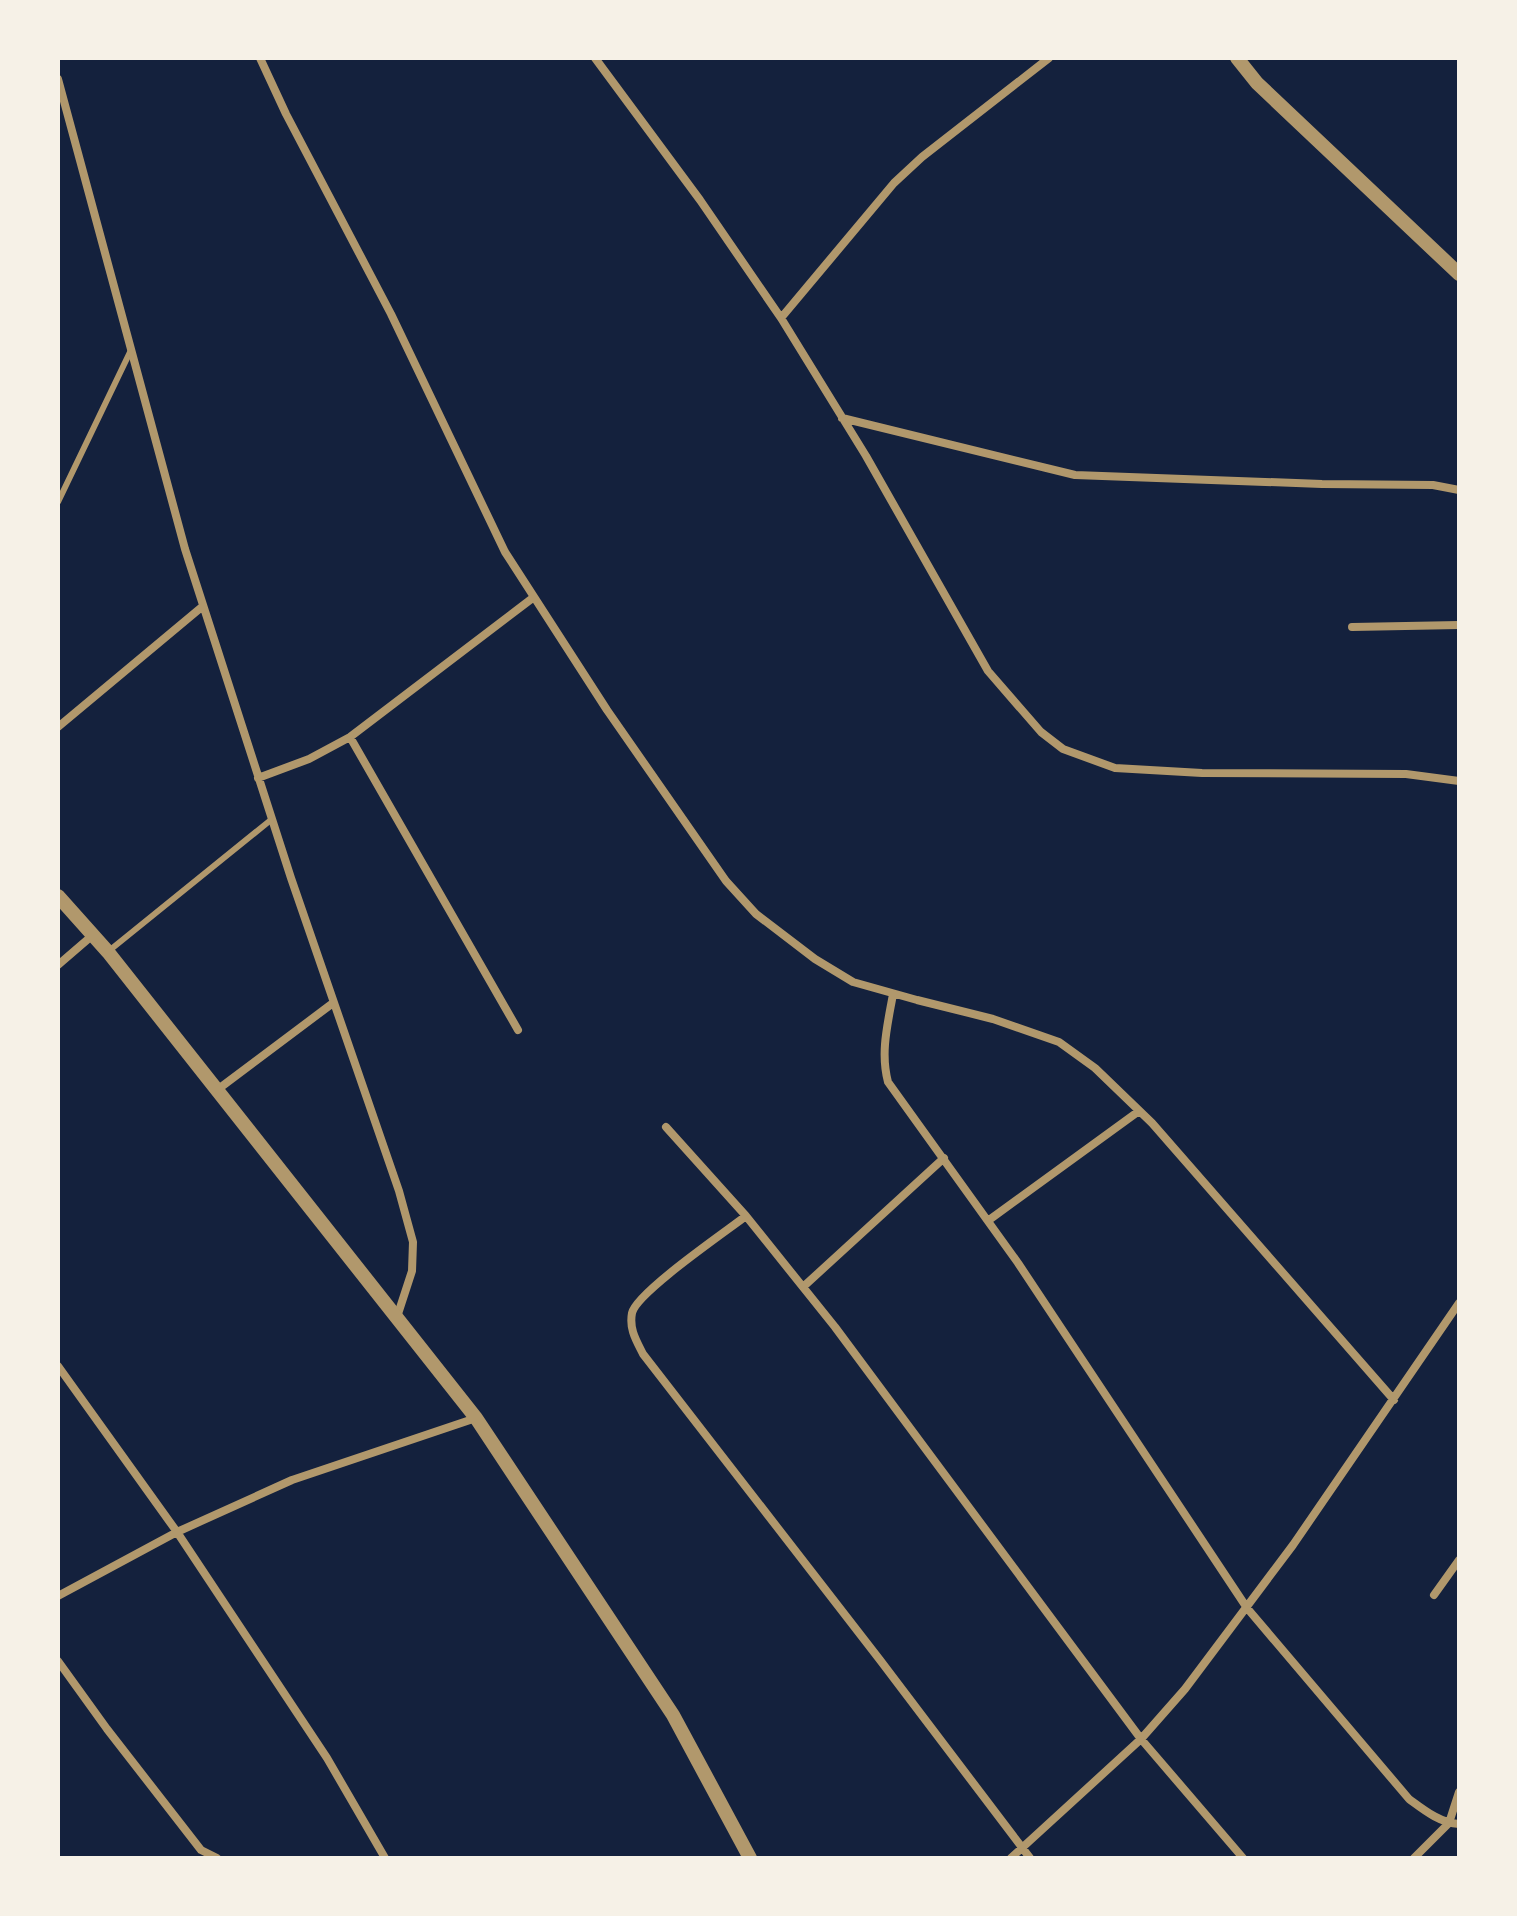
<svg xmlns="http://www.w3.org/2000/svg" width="1517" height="1916" viewBox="0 0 1517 1916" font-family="'PT Serif',serif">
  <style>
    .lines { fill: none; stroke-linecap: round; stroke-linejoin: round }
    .service { stroke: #b1986c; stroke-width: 6 }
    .minor { stroke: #b1986c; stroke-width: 8 }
    .tertiary { stroke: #b1986c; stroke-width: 14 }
  </style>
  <rect width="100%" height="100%" fill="#14213d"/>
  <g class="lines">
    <!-- service -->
    <path class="service" d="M58,502L131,350
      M110,950L272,819"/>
    <!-- minor -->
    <path class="minor" d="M260,58L286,114L391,314L505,552L607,710L726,881L756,914L815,959L853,982L917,1000L993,1019L1059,1042L1095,1068L1152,1123L1394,1400
      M595,58L700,200L781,318L866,456L988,671L1041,732L1063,749L1115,768L1202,773L1406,774L1459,781
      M58,79L185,549L291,878L399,1191L413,1242L412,1271L397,1317
      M781,318L894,183L922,157L1049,58
      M842,418L1075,475L1322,484L1433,485L1459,490
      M1352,627L1459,625
      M58,727L203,606
      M350,737L518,1030
      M258,778L309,759L350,737L534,597
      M58,965L94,934
      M893,994C888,1023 880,1052 888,1082L1018,1263L1247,1608L1409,1799C1424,1810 1440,1823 1459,1824
      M217,1090L333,1003
      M666,1127L746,1216L835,1327L1141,1739L1243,1858
      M746,1216C725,1232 636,1293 632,1313C629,1329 636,1340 643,1354L880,1660L1030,1858
      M989,1220L1139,1111
      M803,1287L944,1158
      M58,1366L177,1532L327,1758L385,1858
      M1434,1595L1459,1560
      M58,1596L177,1532L292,1480L476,1418
      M58,1661L107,1729L201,1850L217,1858
      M1011,1858L1141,1739L1185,1689L1293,1545L1459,1303
      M1414,1858L1449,1823L1459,1792"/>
    <!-- tertiary -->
    <path class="tertiary" d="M1237,58L1257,83L1459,274
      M58,896L108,952L476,1418L673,1715L750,1858"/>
  </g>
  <!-- border -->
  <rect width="1517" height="1916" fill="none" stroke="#f6f1e7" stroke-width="120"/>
</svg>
